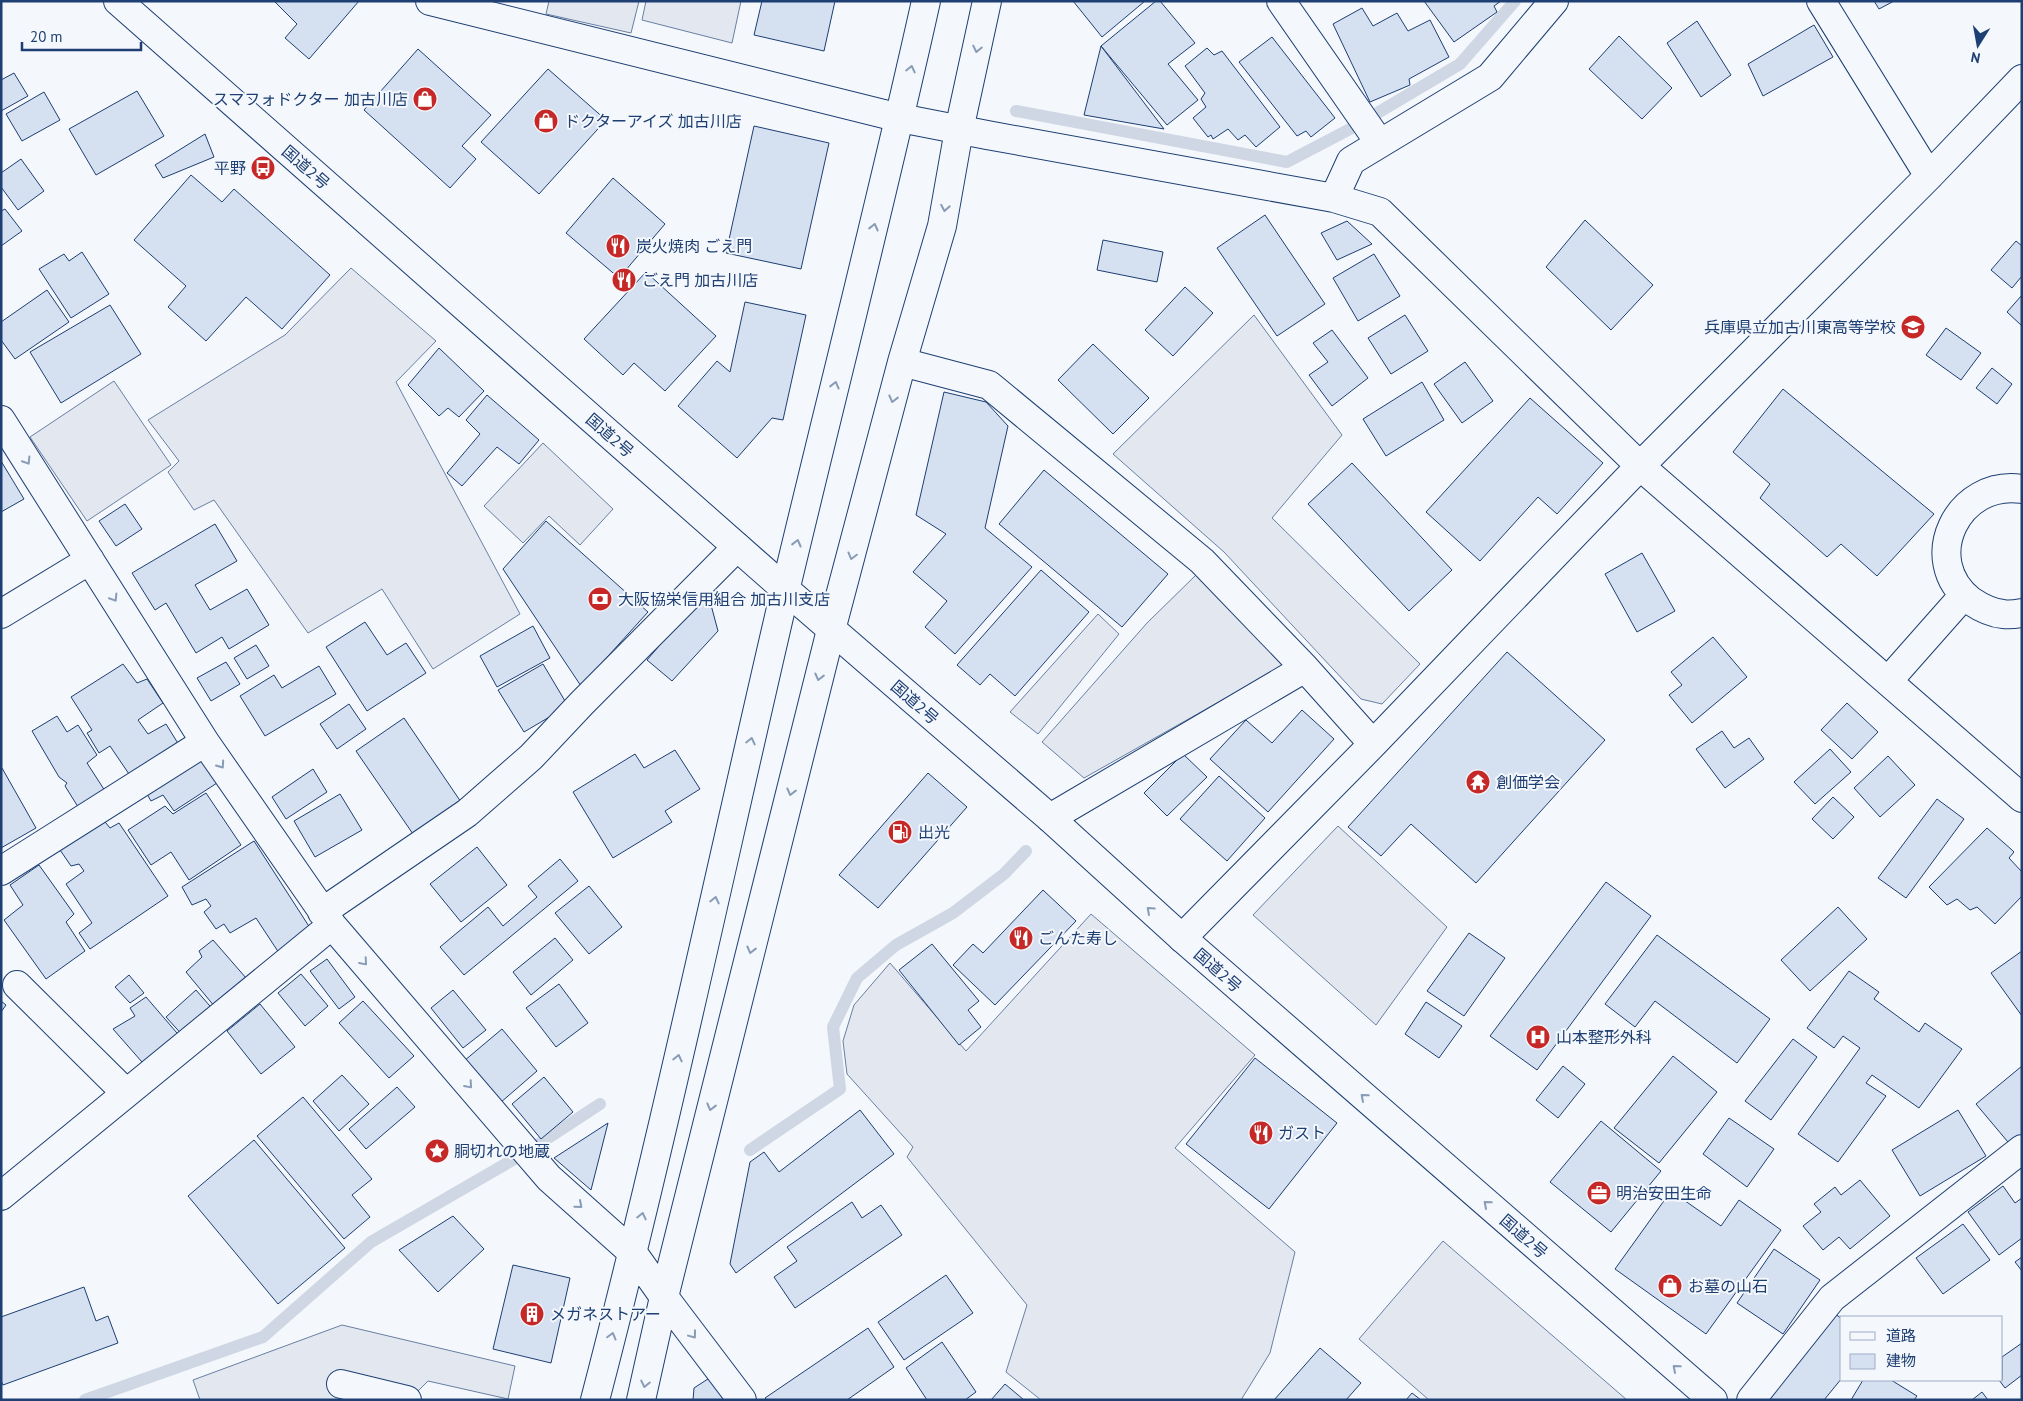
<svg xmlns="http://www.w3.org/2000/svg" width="2023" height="1401" viewBox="0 0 2023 1401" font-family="'PT Sans','Noto Sans JP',sans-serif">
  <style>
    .parking { fill: #e3e8f0; stroke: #687fa3 }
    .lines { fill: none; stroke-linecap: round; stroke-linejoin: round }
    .stream { stroke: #cfd7e4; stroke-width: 12 }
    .building { fill: #d5e0f0; stroke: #1d3f73 }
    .minor-casing { stroke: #1d3f73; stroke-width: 30 }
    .highway-casing { stroke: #1d3f73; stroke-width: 30 }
    .minor { stroke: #f4f7fb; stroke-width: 28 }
    .highway { stroke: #f4f7fb; stroke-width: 28 }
    .oneway { stroke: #889bb7 }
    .labels { text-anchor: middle; stroke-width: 4; stroke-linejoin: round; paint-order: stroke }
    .poi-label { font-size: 16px; fill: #1d3f73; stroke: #f4f7fb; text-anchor: start }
    .street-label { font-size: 16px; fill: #1d3f73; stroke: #f4f7fb }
  </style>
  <rect width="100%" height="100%" fill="#f4f7fb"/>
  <!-- parking -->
  <path class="parking" d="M549,1H639L631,33L546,14Z
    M646,1H741L732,43L642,20Z
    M351,268L436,341L396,382L520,614L433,669L382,589L308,633L214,500L194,510L168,472L179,461L148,420L285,335Z
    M1254,315L1342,435L1272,518L1420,664L1382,704L1361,699L1224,552L1113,454Z
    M114,381L171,465L87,521L30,437Z
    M543,443L613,509L580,545L549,516L523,543L484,506Z
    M1198,573L1286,664L1084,778L1042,742L1147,623Z
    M1098,614L1119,634L1038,734L1010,712Z
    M1338,826L1447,927L1376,1025L1253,915Z
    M1091,914L1255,1055L1175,1148L1295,1252L1270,1353L1241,1400H1041L1006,1372L1027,1305L907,1157L913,1147L847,1074L843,1041L854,1005L890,963L966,1051Z
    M1443,1241L1627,1400H1429L1359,1339Z
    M342,1325L515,1366L508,1399L428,1381L409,1400H200L193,1380Z"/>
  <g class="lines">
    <!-- stream -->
    <path class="stream" d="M1016,111L1287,162L1350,129
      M1379,112L1460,64L1515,1
      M530,1150L600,1104
      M750,1150L840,1089L833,1027L857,978L896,945L953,913L1004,874L1026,851
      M85,1400L263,1337L371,1242L523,1154"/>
  </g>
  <!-- building -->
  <path class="building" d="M274,1H359L309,59L285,38L297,24Z
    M762,1H835L824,51L754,35Z
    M1073,1H1145L1102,37Z
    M1156,1H1160L1195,43L1168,64L1198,100L1167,125L1101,46Z
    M1424,1H1501L1494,6L1497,12L1454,42Z
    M1874,1H1894L1879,9Z
    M1362,8L1373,26L1397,13L1408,31L1430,20L1449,57L1409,79L1410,85L1370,102L1333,24Z
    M1697,21L1731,75L1701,97L1667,43Z
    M1814,25L1833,57L1763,96L1748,64Z
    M1619,36L1672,88L1642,119L1589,69Z
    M1272,37L1335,118L1311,137L1306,131L1297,136L1239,62Z
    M1101,46L1164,129L1084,115Z
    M1207,48L1214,55L1222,51L1280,127L1256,147L1245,135L1238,140L1228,129L1213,139L1211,135L1208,137L1193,118L1206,107L1201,99L1205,93L1185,66Z
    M418,49L491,115L462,146L476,159L450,188L364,110Z
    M548,69L606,120L539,194L481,142Z
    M14,73L28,96L1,111V80Z
    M137,91L164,136L96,175L69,129Z
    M44,92L60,120L22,141L6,114Z
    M754,126L829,143L801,269L726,253Z
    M205,134L214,157L163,178L155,165Z
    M21,159L44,191L18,210L1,187V173Z
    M191,175L222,202L234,189L330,275L282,329L246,297L206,341L168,307L186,286L134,240Z
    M613,178L665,224L619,278L566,233Z
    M5,209L22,231L1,246V211Z
    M1265,215L1325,304L1277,336L1217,248Z
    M1585,220L1653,285L1611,330L1546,267Z
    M1347,221L1372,244L1337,260L1321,233Z
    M1103,240L1163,252L1157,282L1097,270Z
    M2016,241L2022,246V276L2012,288L1991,270Z
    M82,252L109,294L71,318L39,269L64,254L69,261Z
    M1374,254L1400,296L1358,321L1333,278Z
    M646,272L716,336L665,391L634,363L623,375L584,339Z
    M1185,287L1213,313L1173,356L1145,330Z
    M47,290L69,322L15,359L1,340V322Z
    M2022,295V326L2007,312Z
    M745,302L806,315L783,420L772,418L737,458L678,406L717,361L730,372Z
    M110,305L141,354L61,403L30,352Z
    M1405,315L1428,351L1391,374L1368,338Z
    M1946,328L1981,353L1961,380L1926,355Z
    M1332,330L1368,378L1332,406L1309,375L1328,362L1313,343Z
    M1093,344L1149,398L1113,434L1058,380Z
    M439,348L484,391L459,417L448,408L439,416L408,385Z
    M1465,362L1493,401L1462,423L1434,384Z
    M1992,368L2012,384L1997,404L1976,388Z
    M1422,382L1444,420L1386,456L1363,419Z
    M1783,389L1934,514L1877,576L1841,544L1827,557L1760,498L1770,484L1733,452Z
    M944,392L986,402L1008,426L985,528L1032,567L955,654L925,627L947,601L913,572L946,534L916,515Z
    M487,395L539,440L519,464L497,447L462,486L447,473L480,434L466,420Z
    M1530,398L1603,463L1557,514L1538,497L1480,561L1426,512Z
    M1,461L24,499L1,512Z
    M1352,463L1452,570L1409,611L1308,504Z
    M1044,470L1168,574L1122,627L999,524Z
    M125,504L142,529L116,546L99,521Z
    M546,521L648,612L581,686L503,569Z
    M215,524L237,561L195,585L210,610L247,589L269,625L229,649L222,637L196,653L166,603L155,610L132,573Z
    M1642,553L1675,611L1637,632L1605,574Z
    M1041,570L1089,612L1015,696L990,674L980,685L957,665Z
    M707,590L718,631L672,681L647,660Z
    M365,622L387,655L406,643L426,673L367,711L326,647Z
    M533,626L550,658L497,687L480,656Z
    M1713,637L1747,677L1692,723L1669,695L1682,685L1671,672Z
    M256,645L269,666L247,679L234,658Z
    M1507,652L1605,740L1476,883L1411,824L1381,856L1348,827Z
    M226,662L240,684L211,701L197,678Z
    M123,664L137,683L147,679L163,703L138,720L148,734L166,724L179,745L131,777L110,746L99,753L87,733L92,730L71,697Z
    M543,664L568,706L524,732L498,690Z
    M319,666L336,694L265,736L240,696L274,675L282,688Z
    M1847,703L1878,732L1852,759L1821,730Z
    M349,704L366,729L337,749L320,724Z
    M1302,710L1334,739L1268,812L1210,759L1246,720L1272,743Z
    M57,716L67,732L78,725L97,755L87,763L107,794L80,810L65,786L67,783L59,777L32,731Z
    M404,718L461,802L413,834L356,751Z
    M1722,731L1734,748L1749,738L1764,759L1725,788L1696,749Z
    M1830,749L1851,772L1815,804L1794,782Z
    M675,750L700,789L665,811L672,822L613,858L573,792L635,754L644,768Z
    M199,753L217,783L174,811L163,795L151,801L144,789Z
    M1183,754L1207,777L1167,816L1144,793Z
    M1888,756L1915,785L1880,817L1854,788Z
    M2,768L36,828L1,848V769Z
    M313,769L327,792L286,819L272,797Z
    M928,773L967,807L878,908L839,875Z
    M1219,776L1265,818L1227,861L1180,819Z
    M206,793L241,845L189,880L171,852L151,865L128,830L165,806L173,814Z
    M340,794L362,830L315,857L294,821Z
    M1833,797L1854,817L1833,839L1812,819Z
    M1937,799L1964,819L1906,898L1878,878Z
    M101,817L110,828L119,823L168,896L90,949L79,933L92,923L66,884L84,871L79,864L71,866L58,847Z
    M1987,828L2012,850L2014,852L2009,858L2022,872V896L1995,924L1977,907L1970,910L1957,899L1947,905L1929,887Z
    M254,841L312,931L279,953L256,918L230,933L224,924L216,929L204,912L211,906L206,899L192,905L182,887Z
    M477,847L507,885L461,922L430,884Z
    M560,859L578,881L464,975L440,947L488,907L503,926L537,897L528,886Z
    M39,865L74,914L66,922L85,951L46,979L4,920L23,905L10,885Z
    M1606,882L1651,916L1537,1070L1490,1036Z
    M589,886L622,927L589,954L555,913Z
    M1043,890L1076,921L995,1005L953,965L973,944L983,953Z
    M1838,907L1867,939L1810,991L1781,960Z
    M1469,933L1505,958L1464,1016L1427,991Z
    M1657,935L1770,1019L1737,1063L1655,1001L1635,1027L1605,1004Z
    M555,938L573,960L531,995L513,972Z
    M213,940L253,986L220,1013L186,972L202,957L199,951Z
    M932,944L979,1001L968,1010L981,1027L959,1045L899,970Z
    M2022,951V1016L1991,973Z
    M327,959L355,997L339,1009L310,971Z
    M1849,971L1879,992L1874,999L1919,1032L1925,1023L1962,1049L1919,1108L1872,1075L1866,1083L1886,1096L1838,1162L1798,1134L1860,1048L1843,1036L1834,1048L1807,1028Z
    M301,974L328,1006L305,1026L278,993Z
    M129,975L144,993L130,1003L115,987Z
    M559,984L588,1023L556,1047L526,1008Z
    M196,990L216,1013L186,1039L166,1017Z
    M453,990L486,1030L463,1048L431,1008Z
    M146,997L183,1040L149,1070L113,1029L135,1016L130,1008Z
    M1,1001L6,1005L1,1012Z
    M363,1001L414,1056L389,1078L339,1023Z
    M1426,1002L1462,1026L1439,1058L1405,1034Z
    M260,1004L295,1047L261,1074L227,1031Z
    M502,1029L537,1071L500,1103L464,1061Z
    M1793,1039L1817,1057L1771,1120L1745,1101Z
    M1673,1056L1717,1092L1659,1163L1614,1128Z
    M1255,1058L1337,1123L1269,1209L1186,1144Z
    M1563,1066L1585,1084L1558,1118L1536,1100Z
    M2022,1066V1141L2013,1148L1976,1104Z
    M342,1075L369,1104L339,1131L313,1101Z
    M544,1077L573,1112L541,1139L512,1104Z
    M397,1087L415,1107L366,1149L349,1129Z
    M303,1097L372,1179L352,1195L370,1217L344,1239L257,1136Z
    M860,1110L894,1154L736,1273L730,1264L750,1162L764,1152L779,1172Z
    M1958,1110L1986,1156L1920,1196L1892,1150Z
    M1729,1118L1774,1149L1747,1187L1703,1154Z
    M1601,1121L1661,1171L1611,1232L1550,1182Z
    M608,1123L591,1190L554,1158Z
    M254,1140L345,1248L278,1304L188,1196Z
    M1860,1180L1890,1216L1850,1249L1839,1237L1823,1250L1803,1226L1821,1212L1814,1204L1835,1187L1841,1195Z
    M2003,1186L2015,1203L2022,1198V1238L1999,1255L1968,1212Z
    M1671,1191L1721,1226L1739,1200L1781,1230L1706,1334L1615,1269Z
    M852,1202L862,1218L881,1205L902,1235L795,1308L774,1277L797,1261L787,1247Z
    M453,1216L484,1249L438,1292L399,1250Z
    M1963,1224L1990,1260L1943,1294L1916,1258Z
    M1774,1249L1820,1280L1783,1334L1737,1303Z
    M2022,1257V1271L2015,1262Z
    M513,1265L570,1278L551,1363L493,1349Z
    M946,1275L973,1313L904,1360L878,1322Z
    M84,1287L96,1321L108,1316L118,1343L3,1385L1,1381V1317Z
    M1834,1313L1842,1319V1378L1824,1400H1771L1768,1398Z
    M868,1328L894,1367L847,1400H767L765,1398Z
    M942,1342L976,1392L965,1400H927L906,1368Z
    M2022,1343V1375L2005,1388L1999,1380H2002V1357Z
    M1320,1348L1361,1383L1346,1400H1274Z
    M714,1375L730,1400H693L694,1388Z
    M1863,1380H1891L1917,1396L1914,1400H1851Z
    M1005,1384L1024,1400H991Z
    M1982,1392L1988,1400H1972Z
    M1412,1393L1421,1400H1406Z"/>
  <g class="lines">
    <defs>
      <path id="minor" d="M430,1L900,118L987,135L1334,198L1380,212L1640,466L2022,798
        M1281,1L1379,142
        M1821,1L1929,176
        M1334,198L1351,161L1490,77L1554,1
        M902,362L989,385L1202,561L1305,668L1373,744
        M1,420L205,742L332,925L549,1178L633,1253L664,1297L742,1400
        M2022,489C1958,479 1918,560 1971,601C1980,607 1991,613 2003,614C2009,615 2016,614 2022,613
        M1,614L90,560
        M1888,681L1964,595
        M1050,818L1305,668
        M1,871L205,742
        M322,912L467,813L531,757L582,703L737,547
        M1182,938L1373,744L1640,466L1929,176L2022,79
        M17,985L126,1093
        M1,1196L332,925
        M341,1384L407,1400
        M595,1400C665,1132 722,861 785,591C832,394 882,199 926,1
        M641,1400L664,1297L831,630L902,362L942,226L959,130L987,1
        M1751,1400L1832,1298L2022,1149"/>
      <path id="highway" d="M118,1L786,590L1050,818L1182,938L1713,1400"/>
    </defs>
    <!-- minor casing -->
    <use href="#minor" class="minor-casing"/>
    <!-- highway casing -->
    <use href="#highway" class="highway-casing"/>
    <!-- minor -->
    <use href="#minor" class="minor"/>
    <!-- highway -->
    <use href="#highway" class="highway"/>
  </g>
  <!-- one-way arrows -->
  <defs><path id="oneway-chevron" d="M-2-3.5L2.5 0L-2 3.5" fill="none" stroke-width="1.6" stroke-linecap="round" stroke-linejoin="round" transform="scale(1.25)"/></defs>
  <g class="oneway">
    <use href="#oneway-chevron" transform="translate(977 49) rotate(102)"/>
    <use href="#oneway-chevron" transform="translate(911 69) rotate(-77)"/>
    <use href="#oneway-chevron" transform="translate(945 208) rotate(100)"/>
    <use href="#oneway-chevron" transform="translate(874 227) rotate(-76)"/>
    <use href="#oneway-chevron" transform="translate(835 385) rotate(-76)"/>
    <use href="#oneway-chevron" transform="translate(893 399) rotate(104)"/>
    <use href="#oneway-chevron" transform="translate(27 461) rotate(58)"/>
    <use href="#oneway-chevron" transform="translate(797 543) rotate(-76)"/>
    <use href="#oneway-chevron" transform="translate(852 556) rotate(105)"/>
    <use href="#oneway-chevron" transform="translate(114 598) rotate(58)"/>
    <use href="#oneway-chevron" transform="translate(819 677) rotate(104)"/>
    <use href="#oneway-chevron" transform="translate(751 741) rotate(-77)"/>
    <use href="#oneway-chevron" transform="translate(221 765) rotate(55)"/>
    <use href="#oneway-chevron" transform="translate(791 792) rotate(104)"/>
    <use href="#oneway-chevron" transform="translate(715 900) rotate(-77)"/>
    <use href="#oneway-chevron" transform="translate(1150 910) rotate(-138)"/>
    <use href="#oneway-chevron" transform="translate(751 950) rotate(104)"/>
    <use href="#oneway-chevron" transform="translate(364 962) rotate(49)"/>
    <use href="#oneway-chevron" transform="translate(678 1058) rotate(-77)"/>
    <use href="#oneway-chevron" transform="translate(469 1085) rotate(49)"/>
    <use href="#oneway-chevron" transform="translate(1364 1097) rotate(-139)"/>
    <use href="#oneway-chevron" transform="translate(711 1107) rotate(104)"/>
    <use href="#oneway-chevron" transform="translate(1487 1204) rotate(-139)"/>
    <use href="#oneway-chevron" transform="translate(579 1205) rotate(41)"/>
    <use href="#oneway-chevron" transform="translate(642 1216) rotate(-77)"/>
    <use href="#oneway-chevron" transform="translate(693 1335) rotate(53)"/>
    <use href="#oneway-chevron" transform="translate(612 1336) rotate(-75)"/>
    <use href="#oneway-chevron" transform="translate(1676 1368) rotate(-139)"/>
    <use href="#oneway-chevron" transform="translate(645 1384) rotate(102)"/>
  </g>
  <!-- icons -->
  <defs>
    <symbol id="shop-disc" viewBox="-11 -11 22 22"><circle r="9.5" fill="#c62828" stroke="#f4f7fb"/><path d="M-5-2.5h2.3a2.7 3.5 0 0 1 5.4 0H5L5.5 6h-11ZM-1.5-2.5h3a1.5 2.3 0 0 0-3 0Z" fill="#fff"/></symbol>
    <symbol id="bus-disc" viewBox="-11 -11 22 22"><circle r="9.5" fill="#c62828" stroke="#f4f7fb"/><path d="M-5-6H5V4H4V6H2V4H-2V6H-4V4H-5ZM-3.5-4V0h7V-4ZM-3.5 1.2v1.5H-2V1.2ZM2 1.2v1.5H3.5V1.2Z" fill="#fff"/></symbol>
    <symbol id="restaurant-disc" viewBox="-11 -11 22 22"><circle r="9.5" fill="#c62828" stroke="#f4f7fb"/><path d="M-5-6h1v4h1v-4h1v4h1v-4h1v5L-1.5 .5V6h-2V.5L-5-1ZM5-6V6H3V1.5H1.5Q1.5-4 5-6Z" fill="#fff"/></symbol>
    <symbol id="school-disc" viewBox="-11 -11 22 22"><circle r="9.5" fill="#c62828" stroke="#f4f7fb"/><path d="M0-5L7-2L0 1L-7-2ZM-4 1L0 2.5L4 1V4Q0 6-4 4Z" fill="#fff"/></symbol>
    <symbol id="bank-disc" viewBox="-11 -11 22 22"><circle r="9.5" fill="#c62828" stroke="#f4f7fb"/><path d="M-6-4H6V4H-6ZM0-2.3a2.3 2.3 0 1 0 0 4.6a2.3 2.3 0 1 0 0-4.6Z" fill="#fff"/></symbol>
    <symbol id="temple-disc" viewBox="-11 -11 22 22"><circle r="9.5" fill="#c62828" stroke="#f4f7fb"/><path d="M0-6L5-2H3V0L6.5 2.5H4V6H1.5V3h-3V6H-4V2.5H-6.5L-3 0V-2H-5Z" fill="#fff"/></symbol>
    <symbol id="fuel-disc" viewBox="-11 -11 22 22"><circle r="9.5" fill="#c62828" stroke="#f4f7fb"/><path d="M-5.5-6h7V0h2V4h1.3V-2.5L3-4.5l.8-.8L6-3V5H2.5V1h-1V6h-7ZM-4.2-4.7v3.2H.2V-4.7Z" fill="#fff"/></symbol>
    <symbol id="hospital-disc" viewBox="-11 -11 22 22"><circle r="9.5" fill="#c62828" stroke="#f4f7fb"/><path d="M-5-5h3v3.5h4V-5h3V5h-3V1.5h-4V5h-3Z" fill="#fff"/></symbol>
    <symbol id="sight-disc" viewBox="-11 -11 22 22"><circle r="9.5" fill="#c62828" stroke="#f4f7fb"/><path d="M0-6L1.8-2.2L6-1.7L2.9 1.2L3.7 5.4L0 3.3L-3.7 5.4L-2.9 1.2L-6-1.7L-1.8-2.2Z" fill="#fff"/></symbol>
    <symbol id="office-disc" viewBox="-11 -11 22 22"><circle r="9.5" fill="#c62828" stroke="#f4f7fb"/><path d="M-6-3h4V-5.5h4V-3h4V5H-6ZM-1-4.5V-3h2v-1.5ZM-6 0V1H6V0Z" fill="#fff"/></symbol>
    <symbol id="building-disc" viewBox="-11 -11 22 22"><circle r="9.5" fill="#c62828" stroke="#f4f7fb"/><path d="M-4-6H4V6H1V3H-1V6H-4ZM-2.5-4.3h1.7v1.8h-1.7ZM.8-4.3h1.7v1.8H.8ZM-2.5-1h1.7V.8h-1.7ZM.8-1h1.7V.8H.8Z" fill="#fff"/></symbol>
  </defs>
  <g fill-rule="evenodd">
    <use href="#shop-disc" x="411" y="85" width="28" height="28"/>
    <use href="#shop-disc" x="532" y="107" width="28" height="28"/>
    <use href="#bus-disc" x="249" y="154" width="28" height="28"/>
    <use href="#restaurant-disc" x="604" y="232" width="28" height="28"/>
    <use href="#restaurant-disc" x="610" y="266" width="28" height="28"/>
    <use href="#school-disc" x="1899" y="313" width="28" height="28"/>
    <use href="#bank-disc" x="586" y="585" width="28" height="28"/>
    <use href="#temple-disc" x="1464" y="768" width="28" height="28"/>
    <use href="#fuel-disc" x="886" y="818" width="28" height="28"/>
    <use href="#restaurant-disc" x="1007" y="924" width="28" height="28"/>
    <use href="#hospital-disc" x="1524" y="1023" width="28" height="28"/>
    <use href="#restaurant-disc" x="1247" y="1119" width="28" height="28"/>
    <use href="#sight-disc" x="423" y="1137" width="28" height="28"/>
    <use href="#office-disc" x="1585" y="1179" width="28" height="28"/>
    <use href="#shop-disc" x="1656" y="1272" width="28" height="28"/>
    <use href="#building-disc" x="518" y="1300" width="28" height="28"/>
  </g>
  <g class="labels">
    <!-- poi labels -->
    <g class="poi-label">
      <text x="408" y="105" text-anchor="end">スマフォドクター 加古川店</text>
      <text x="564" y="127">ドクターアイズ 加古川店</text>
      <text x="246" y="174" text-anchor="end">平野</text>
      <text x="636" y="252">炭火焼肉 ごえ門</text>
      <text x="642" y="286">ごえ門 加古川店</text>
      <text x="1896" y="333" text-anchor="end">兵庫県立加古川東高等学校</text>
      <text x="618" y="605">大阪協栄信用組合 加古川支店</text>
      <text x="1496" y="788">創価学会</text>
      <text x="918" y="838">出光</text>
      <text x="1038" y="944">ごんた寿し</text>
      <text x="1556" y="1043">山本整形外科</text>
      <text x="1278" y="1139">ガスト</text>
      <text x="454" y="1157">胴切れの地蔵</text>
      <text x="1616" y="1199">明治安田生命</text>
      <text x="1688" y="1292">お墓の山石</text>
      <text x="550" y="1320">メガネストアー</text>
    </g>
    <!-- street labels -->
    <g class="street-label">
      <text transform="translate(306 167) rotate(41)" y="6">国道2号</text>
      <text transform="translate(610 435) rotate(41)" y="6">国道2号</text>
      <text transform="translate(915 702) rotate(41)" y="6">国道2号</text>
      <text transform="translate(1218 970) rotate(41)" y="6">国道2号</text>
      <text transform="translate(1524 1236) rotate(41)" y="6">国道2号</text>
    </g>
  </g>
  <!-- border -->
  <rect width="2023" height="1401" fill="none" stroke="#1d3f73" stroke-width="5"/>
  <!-- legend -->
  <rect x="1840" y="1316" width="162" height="65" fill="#f4f7fb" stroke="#9eadc5"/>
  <rect x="1850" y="1332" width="25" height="8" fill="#f4f7fb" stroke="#9eadc5"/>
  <text x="1886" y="1341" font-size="15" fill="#1d3f73">道路</text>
  <rect x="1850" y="1354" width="25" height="15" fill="#d5e0f0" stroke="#9eadc5"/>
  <text x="1886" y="1366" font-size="15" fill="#1d3f73">建物</text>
  <!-- north arrow -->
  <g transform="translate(1978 45) rotate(191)" stroke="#f4f7fb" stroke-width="4" paint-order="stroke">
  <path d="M0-4L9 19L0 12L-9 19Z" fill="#1d3f73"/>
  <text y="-8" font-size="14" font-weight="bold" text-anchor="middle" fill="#1d3f73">N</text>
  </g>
  <!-- scale -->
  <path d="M22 42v8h119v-8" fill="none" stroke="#1d3f73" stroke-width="2.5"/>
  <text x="30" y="42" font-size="15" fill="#1d3f73" stroke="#f4f7fb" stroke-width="4" paint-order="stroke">20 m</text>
</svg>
